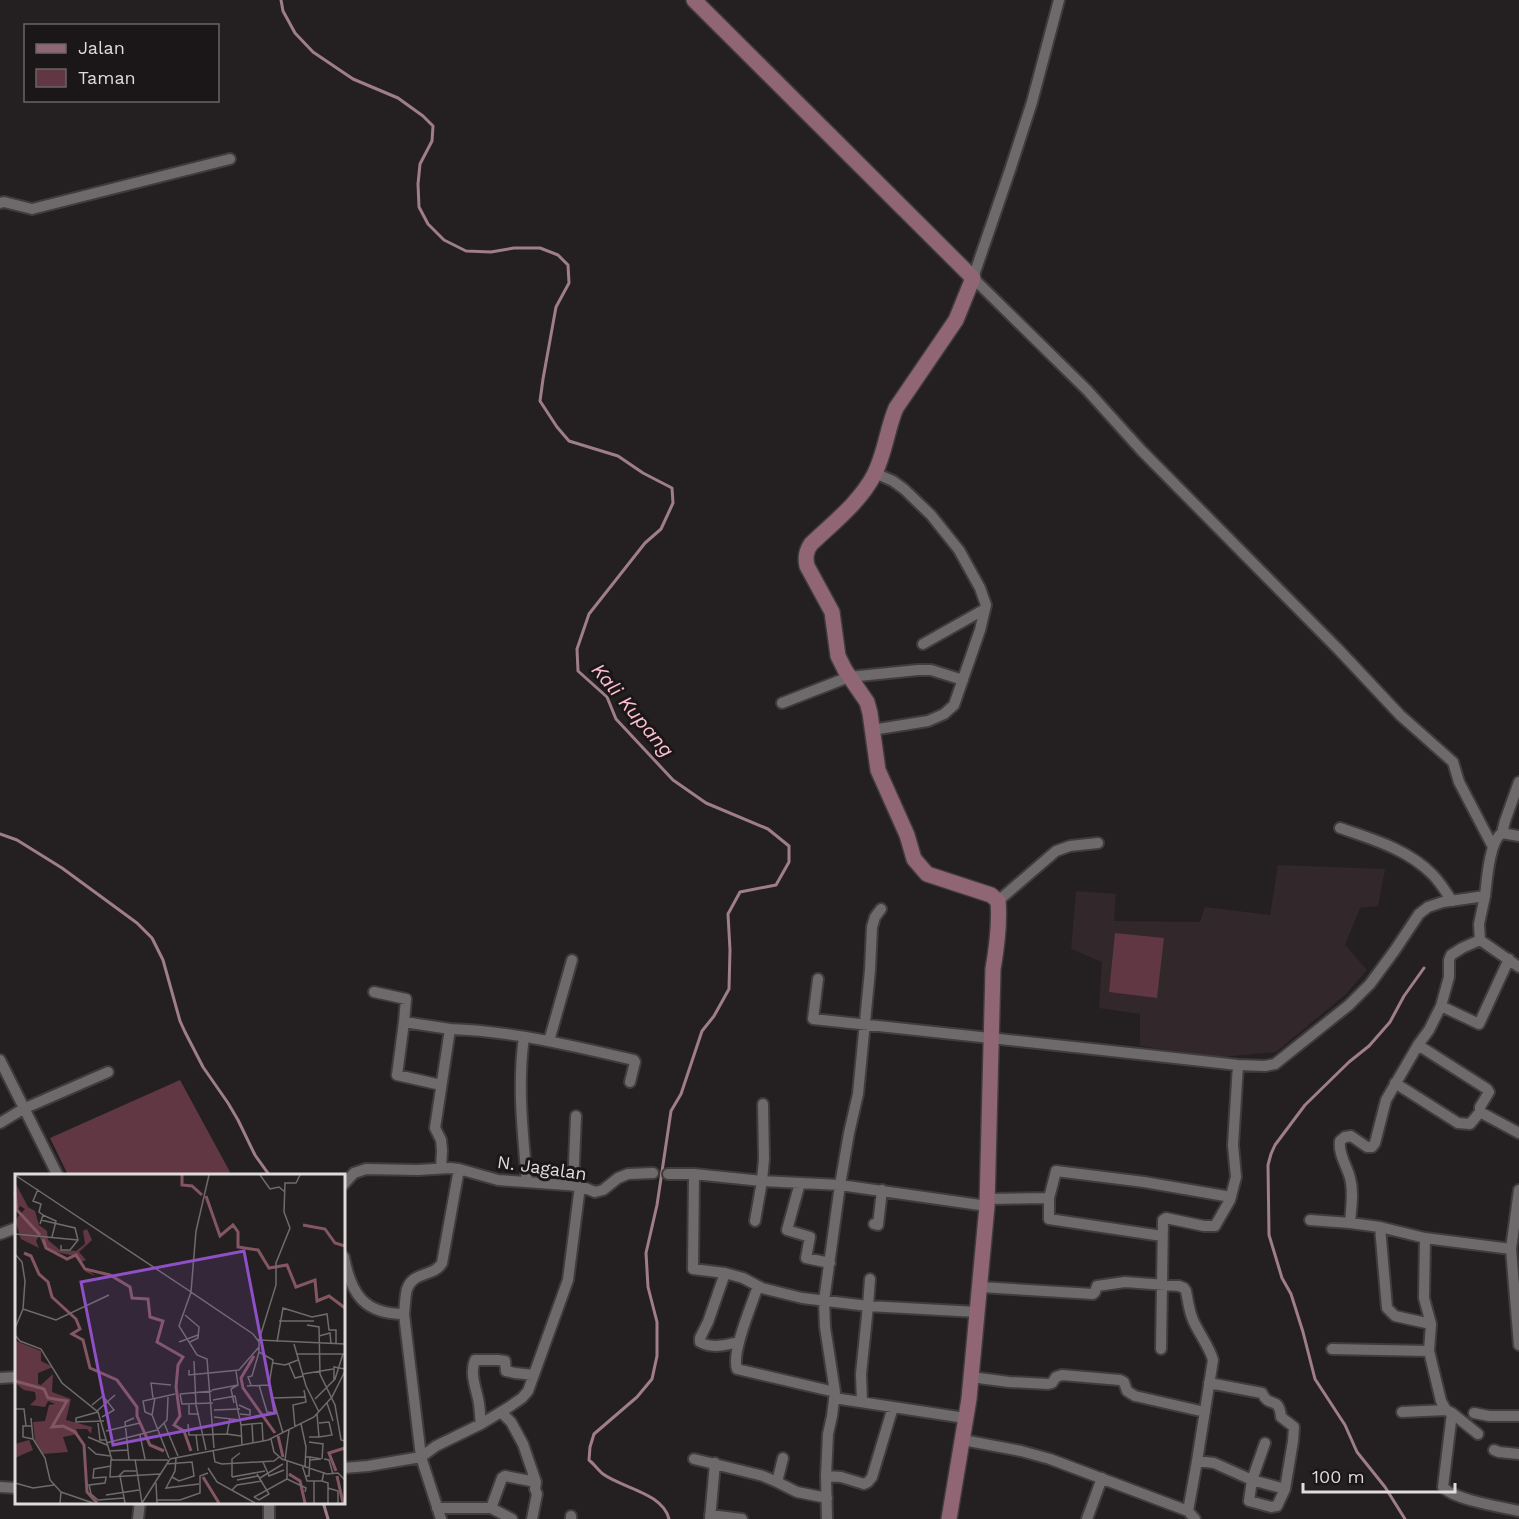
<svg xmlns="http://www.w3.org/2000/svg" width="1519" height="1519" viewBox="0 0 1519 1519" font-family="'Work Sans',sans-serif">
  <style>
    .built { fill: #32272a }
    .green { fill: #603743 }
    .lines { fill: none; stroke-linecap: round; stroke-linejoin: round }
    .stream { stroke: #9f7e87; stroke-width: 3 }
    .street-casing { stroke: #403c3c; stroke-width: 14 }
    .secondary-casing { stroke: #403c3c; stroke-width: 18 }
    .street { stroke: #6e696a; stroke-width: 10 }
    .secondary { stroke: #906574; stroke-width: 15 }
    .labels { text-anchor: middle; stroke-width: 6; stroke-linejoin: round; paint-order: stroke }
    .street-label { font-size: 18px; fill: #dfdcdc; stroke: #1b1618 }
    .water-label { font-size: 20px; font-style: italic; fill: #fec0d0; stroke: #1b1618 }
    .inset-river { fill: none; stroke: #835662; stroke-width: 3 }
    .inset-road { fill: none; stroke: #6f6b6c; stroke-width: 1.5 }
    .view { fill: #8f4fc5; fill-opacity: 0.15; stroke: #8f4fc5; stroke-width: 3 }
    .inset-edge { fill: none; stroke: #dfdcdc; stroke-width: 3 }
  </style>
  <rect width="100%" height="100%" fill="#242021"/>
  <!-- built -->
  <path class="built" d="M1278,865L1385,869L1378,906L1360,908L1345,945L1367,970L1346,994L1276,1052L1221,1057L1140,1046V1014L1099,1008L1102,962L1071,949L1076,891L1116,894L1114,921L1200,922L1205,907L1270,915Z"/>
  <!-- green -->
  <path class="green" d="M1115,933L1164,938L1157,998L1109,992Z
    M180,1080L230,1172L222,1176L68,1175L50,1138Z"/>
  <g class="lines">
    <!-- stream -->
    <path class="stream" d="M281,0L283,11L295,33L313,52L353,79L398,98L423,116L433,126L432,141L420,164L418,184L419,207L428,224L444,240L466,251L491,252L514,248H540L558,255L568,265L569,283L556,307L543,379L540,401L557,427L569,441L618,456L643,473L672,488L673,503L661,529L645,543L589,614L577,649L578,671L607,697L616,719L673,780L706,803L768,829L789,846V862L776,885L740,892L728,914L730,950L729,989L714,1016L702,1031L681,1094L671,1111L657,1205L646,1253L648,1287L657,1322V1356L652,1379L637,1397L594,1434L590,1447L589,1460C594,1464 598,1470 603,1474C622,1488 663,1493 669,1519
      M0,834L17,840L62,868L137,923L152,938L163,960L180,1021L185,1032L203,1067L228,1103L238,1120L255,1155L270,1176
      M323,1502L328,1519
      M1405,1519L1385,1487L1357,1452L1345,1425L1315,1379L1303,1332L1291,1294L1282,1278L1269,1235L1268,1165L1271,1154L1275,1145L1305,1105L1349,1062L1369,1046L1390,1022L1404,996L1424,968"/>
    <defs>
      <path id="street" d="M1059,0L1032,102L1010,170L973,278L1087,390L1141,450L1339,650L1400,715L1453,762L1459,782L1493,847
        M0,203L4,202L32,209L230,159
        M923,644L985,609
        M782,703L849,677L918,670H931L963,680
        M872,730L928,721L944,714L954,705L980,630L986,605L980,588L959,550L931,515L904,489L893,481L875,473
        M1340,828C1372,839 1407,849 1432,874C1440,882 1446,892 1452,901
        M1502,833L1505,821L1519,782
        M1485,896L1479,924L1480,940L1519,967
        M998,901L1056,851L1070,846L1098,843
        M818,979L813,1019L1139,1054L1238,1065L1265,1066L1275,1064L1349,1005L1370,984L1395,950L1419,914L1428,907L1443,902L1485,896C1487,880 1489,842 1502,833L1519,836
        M374,992L406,999L404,1022
        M1441,1006L1479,1024L1509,959
        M524,1037C517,1086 523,1134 527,1182
        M549,1041L572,960
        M1418,1045L1487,1089L1489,1092L1480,1107V1112L1519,1133
        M0,1060L58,1176
        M1395,1083L1458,1123L1470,1124L1480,1112
        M441,1085L397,1075L404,1022L450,1029
        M0,1123L23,1109L108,1072
        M441,1168L442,1150L441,1140L435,1128L450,1029C512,1031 574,1046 634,1060L635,1062L630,1082
        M668,1174H694L762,1181L840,1185L987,1206
        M694,1174L693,1269L725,1273L743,1278L762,1288L802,1298L868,1306L977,1312
        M800,1183L787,1230L810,1237L806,1258L830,1263
        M344,1184L354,1173L366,1169L418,1170L450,1168L459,1169L498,1180L580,1186L595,1192L603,1190L618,1178L628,1174L653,1173
        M573,1186L576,1116
        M1519,1190L1511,1249L1519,1345
        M987,1199L1049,1198
        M1310,1220L1350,1223L1380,1227L1425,1238L1511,1249
        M755,1221L762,1181L764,1159L763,1104
        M1350,1223C1351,1208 1354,1192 1350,1178C1347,1166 1338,1154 1340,1141L1345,1137L1351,1136L1367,1147H1372L1375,1143L1386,1100L1418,1045L1429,1030L1441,1006L1449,977V960L1451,955L1462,948L1480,940
        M874,1224L878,1225L882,1190
        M1380,1227L1387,1308L1395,1316L1431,1324
        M0,1234L16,1228
        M1162,1236L1049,1219V1198L1056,1171L1144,1182L1231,1197
        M1425,1238L1424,1298L1431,1324L1429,1351L1441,1401L1446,1410L1452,1413L1443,1487C1454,1500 1502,1507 1519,1511
        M344,1257C351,1294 364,1314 404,1314
        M725,1273L708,1322L700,1338V1342C712,1349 726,1345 739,1342
        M758,1286C752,1304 731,1353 737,1369L835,1392
        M980,1287L1093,1294L1095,1292L1097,1286L1125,1282L1179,1286L1184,1288L1186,1291C1188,1301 1189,1311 1193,1320C1198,1332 1210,1348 1213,1360L1197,1461L1188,1511
        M1161,1349L1163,1220L1166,1218L1204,1226H1215L1230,1200L1236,1177L1233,1145L1238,1065
        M1332,1349L1429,1351
        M971,1377L1009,1382L1048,1384L1052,1383L1056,1377L1062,1375L1120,1380L1124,1382L1127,1391L1135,1396L1205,1412
        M0,1378L16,1377
        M834,1398L965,1418
        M862,1402L861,1374L868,1306L870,1279
        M501,1412L511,1422L523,1444L536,1482L535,1489L537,1494L532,1519
        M1402,1412L1446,1410
        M1452,1413L1478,1434
        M1474,1413L1489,1416H1519
        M481,1424C480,1418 480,1411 479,1404C477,1390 469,1374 475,1360H498L505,1361L506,1371L515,1373L534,1375
        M963,1440L1021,1451L1050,1459L1188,1511L1195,1519
        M1265,1443L1252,1480L1249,1501L1271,1507L1277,1506L1285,1489
        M1494,1450L1499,1452L1519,1454
        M694,1459L763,1476L777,1482L783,1458
        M1197,1461L1214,1463L1252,1480L1285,1489L1293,1441L1294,1427L1281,1417C1279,1395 1269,1409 1262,1393L1209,1383
        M344,1468L368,1466L421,1457L436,1446L481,1424L509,1407L522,1398L528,1391L568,1280L580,1186
        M826,1476L841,1477L864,1484L868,1482L872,1477L893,1407
        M777,1482L797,1492L827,1498
        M0,1487L16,1488
        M269,1502V1519
        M437,1508H491L512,1519
        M491,1508L502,1478L505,1476L536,1482
        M710,1515L742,1519
        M138,1519L140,1502
        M441,1519L421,1457L404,1314C405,1306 405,1296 407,1289C413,1271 434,1277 442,1263L459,1169
        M571,1519V1516
        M710,1519L715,1463
        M827,1519L826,1476L828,1434L832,1416L835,1392L825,1327L824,1301L840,1185L849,1133L858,1094L870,970L872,927L875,917L881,909
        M1087,1519L1102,1478"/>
      <path id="secondary" d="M694,0L973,278L956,320L896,408C887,429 885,454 874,475C860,502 833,523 811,544C806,551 805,557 807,566L832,612L838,656L845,670L867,702L870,713L878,770L907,835L914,859L927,874L991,895L998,901C1000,924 997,946 993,969L987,1206L969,1399L949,1519"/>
    </defs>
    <!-- street casing -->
    <use href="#street" class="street-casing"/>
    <!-- secondary casing -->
    <use href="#secondary" class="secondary-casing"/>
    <!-- street -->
    <use href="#street" class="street"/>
    <!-- secondary -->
    <use href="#secondary" class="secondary"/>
  </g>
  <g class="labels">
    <!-- street labels -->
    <g class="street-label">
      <text transform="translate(542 1168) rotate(8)" y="6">N. Jagalan</text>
    </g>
    <!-- water labels -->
    <g class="water-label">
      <text transform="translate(633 710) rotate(50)" y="7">Kali Kupang</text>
    </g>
  </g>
  <!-- overview -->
  <g transform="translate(15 1174)">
    <rect width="330" height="330" fill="#242021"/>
    <path d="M0,8L13,33L20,37L24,51L32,57L33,66L45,76L61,77L70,70L68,57L72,55L77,66L64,78L71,86L66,88L70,93L80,102L71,98L60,82L31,76L24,62L21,67L24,74L6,65L0,46L10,35L5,32L1,37ZM1,167L26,177V187L38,193L23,199V210L26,211L38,200L37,218L56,225L51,246L77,253L76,260L72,255H61L63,260L48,263L53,278L28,280L20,267L18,248L30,247L34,231L40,230L33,227L30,233L15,231L21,225L20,218L9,216L0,209ZM14,266L18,276L0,284V270Z" fill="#603743"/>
    <path class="inset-river" d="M167,1V11L177,12L187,21M0,18L2,36L25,61M191,22L205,62L218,51L223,58V73L243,76L254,94L272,91L281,113L300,106L302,127L314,122L330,134M288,51L310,55L320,69L330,72M28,65L31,74L52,85L61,81L70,95L95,101L115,113L117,124L133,125L135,143L148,147L142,168L168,183L163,191L161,213L165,242L159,251L169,257L176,277M9,79L16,82L24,100L33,108L37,123L61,145L65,155L57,160L68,166L75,194L102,206L122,233V242L135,271L149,277M239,182L226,204L228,214L260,259M0,207L29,215L33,224L52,227L37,253L48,252L60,258L69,271L72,318L82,329M263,262L268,283M321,297L314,279L330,274M274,300L285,307L290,329M322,302L328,329M188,303L204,329"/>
    <path class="inset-road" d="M0,1L176,118L164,152L182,181L192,185L199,274M194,1L181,57L176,118L238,160L244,168M245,1L255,15L264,13L270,18M23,15L18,27L26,30L24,38L28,41M26,46L60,54L63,66L55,76H46V71M25,50L28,41L41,47L37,63M0,60L63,66M0,80L7,88L10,107L8,135L0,154M8,135L41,146L94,121M170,141L184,153L183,164L175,168M264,147H299M292,151L304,153L305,200L320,231L326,266L330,267M0,161L5,167L26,175L47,209L83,238L97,286H153M304,162L315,159L316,170M244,166L261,111V89L275,54L269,38L270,9H281L285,1M164,168L183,161M262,168L268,134L297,143L312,140L314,156H321V170M279,170L291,212L304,238M244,173V178L258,186L254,211L268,259M281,180H329M179,187L181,231L191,276M258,189L270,191L283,186M274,190L280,204L288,202M174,196V201L224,196L244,173V166L330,170M288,200L318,195M319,207V193L330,195M236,211L233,203L237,202L244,178M244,211L252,238L262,239M232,212L254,211M197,216L223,211M165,220L167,230L198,229M165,220L197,217M138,224L136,209L156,211M140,224L137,241L154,284M258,224L291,223M300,225L320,205L328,180M198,226L220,222L226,251M219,229L216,215L223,211L221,197M312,229L318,247M77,231L88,222L99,236L87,243M174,231V240H184M224,231L235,236V241L225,240M0,235H9L11,252H17M199,236L225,235M82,237L100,221M83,238L61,244V248L89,247M137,241L130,238L128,227L160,220M199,243L225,246M16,244L18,265L30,284L35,306L46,318L45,329M215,244L212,260L226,262M83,249L85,266H91M149,249L163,282M304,249L314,248L317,261L304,263M173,250L174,261H181M237,250L238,269M286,250L291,273L290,292M11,252H8V263L18,265M280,253L278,231L291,228L289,216M91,257L125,249M125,261L130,285M73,263L92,271M294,263H304L302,240M256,265L259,278L267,285L312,300L323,299L330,306M294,268L308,270L307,285M91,269L142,256L152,246L153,223M227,271L226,251L247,249L248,267M73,273L81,280L95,282M198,276L200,288L207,290L259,287L264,283M94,277L113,276M183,277L181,261L212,260M161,284L160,297L151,314L184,310M96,285L95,303L145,300M120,285L127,329M309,285L314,286L318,300M114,286L110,248L119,244M270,286L274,256M295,286L306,285L295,283M272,287V305L291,314L290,318M248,288L254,302L269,296M151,290L177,288L179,302L164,307L157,303M287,291L292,307H307L309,298M193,294L202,308L240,329M104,302L109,297H121M105,302L110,329M290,302H294L295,283H290M92,303L78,304L79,295L96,292M217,303L250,297M217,303V285L225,279M91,304L90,309L74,311L76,320L83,326L109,324M245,304L268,290M222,306L243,302M299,307V329M307,307L313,309V329M0,309L18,314L39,311M141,309L142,329M313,314L323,317V329M217,316L222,311L247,307M46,318L78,329M91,321L124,316M239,323L244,326L254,320L242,300M239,323L272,305M142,326H165L185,319V302L193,299M127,329L155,285L253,266L299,243L317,223L330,197"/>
    <path class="view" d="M229,77L260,239L98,271L66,108Z"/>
    <rect width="330" height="330" class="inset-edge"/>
  </g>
  <!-- legend -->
  <rect x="24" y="24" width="195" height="78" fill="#1b1618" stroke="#696566" stroke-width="1.5"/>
  <rect x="36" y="44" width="30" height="9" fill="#906574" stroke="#696566" stroke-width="1.5"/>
  <text x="78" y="54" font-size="18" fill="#dfdcdc">Jalan</text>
  <rect x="36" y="69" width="30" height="18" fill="#603743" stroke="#696566" stroke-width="1.5"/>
  <text x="78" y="84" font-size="18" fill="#dfdcdc">Taman</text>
  <!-- scale -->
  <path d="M1303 1483v9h152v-9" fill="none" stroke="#dfdcdc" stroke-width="3"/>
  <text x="1312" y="1483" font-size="18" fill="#dfdcdc" stroke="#1b1618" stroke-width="4.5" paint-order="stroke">100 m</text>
</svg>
